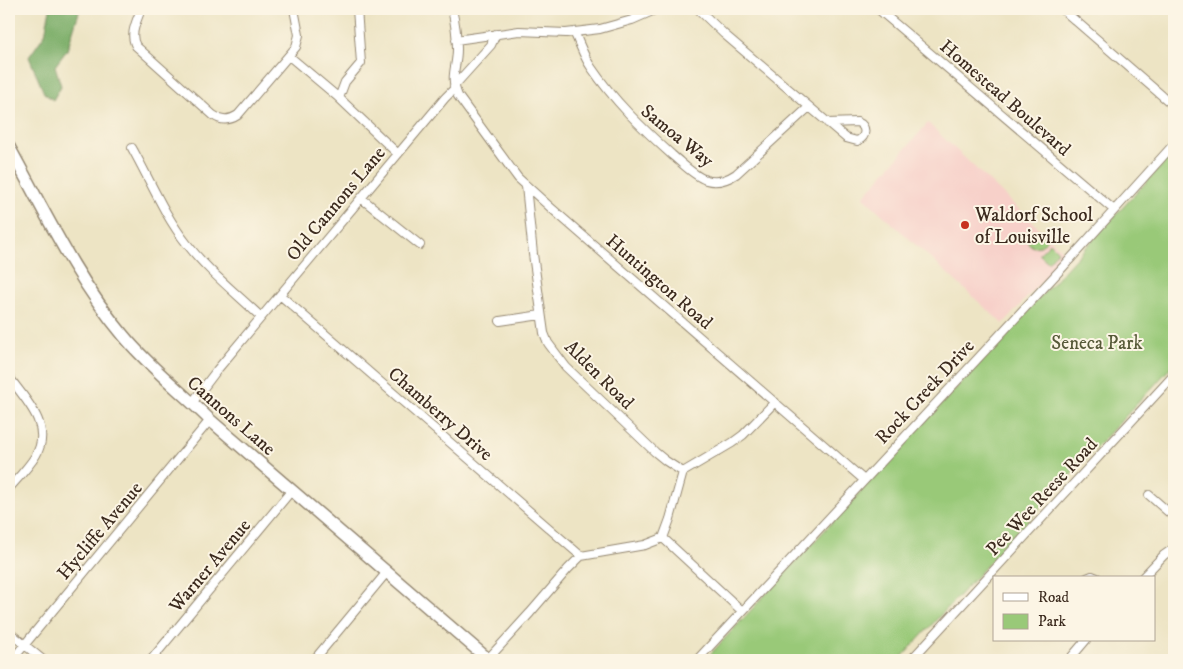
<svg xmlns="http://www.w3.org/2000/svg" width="1183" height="669" viewBox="0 0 1183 669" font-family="'IM FELL DW Pica',serif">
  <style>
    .built { fill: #f7d0c9 }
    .green { fill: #99c978; stroke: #6a7a4b }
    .forest { fill: #7aad68; stroke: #5a6c43 }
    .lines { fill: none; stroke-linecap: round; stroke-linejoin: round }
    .street-casing { stroke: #948771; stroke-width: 10 }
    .secondary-casing { stroke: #948771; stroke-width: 14 }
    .street { stroke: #fff; stroke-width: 8 }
    .secondary { stroke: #fff; stroke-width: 11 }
    .poi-dot { fill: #c8321e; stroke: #fcf5e5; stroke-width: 2 }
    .labels { text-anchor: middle; stroke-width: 4; stroke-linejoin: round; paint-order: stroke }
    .street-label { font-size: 19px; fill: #3b2a1e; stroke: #fcf5e5 }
    .poi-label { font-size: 19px; fill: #3b2a1e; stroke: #fcf5e5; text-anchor: start }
    .park-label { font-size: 19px; fill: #575a39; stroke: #fcf5e5 }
  </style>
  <rect width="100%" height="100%" fill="#fcf5e5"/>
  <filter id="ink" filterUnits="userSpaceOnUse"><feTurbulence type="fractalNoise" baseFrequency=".02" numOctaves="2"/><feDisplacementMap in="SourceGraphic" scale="10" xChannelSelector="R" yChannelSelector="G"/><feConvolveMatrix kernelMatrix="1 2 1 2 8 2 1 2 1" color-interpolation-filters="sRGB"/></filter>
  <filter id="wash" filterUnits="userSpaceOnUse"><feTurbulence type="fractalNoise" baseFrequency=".0096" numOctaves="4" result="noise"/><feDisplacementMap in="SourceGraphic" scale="20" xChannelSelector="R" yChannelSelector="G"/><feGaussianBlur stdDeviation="1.12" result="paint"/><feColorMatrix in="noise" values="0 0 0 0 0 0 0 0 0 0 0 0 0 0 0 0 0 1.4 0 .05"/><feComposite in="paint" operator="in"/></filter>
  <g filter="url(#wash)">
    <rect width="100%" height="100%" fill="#ede4c4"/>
    <!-- built -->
    <path class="built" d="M928,123L1066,254L1003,324L863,197Z"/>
    <!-- green -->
    <path class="green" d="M1174,152V364L899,660H705Z
      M1038,230L1048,239L1041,246L1033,247L1027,242Z
      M1050,243L1058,251L1048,262L1039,254Z"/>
    <!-- forest -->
    <path class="forest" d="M50,9H80L67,50L55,66L61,86L53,100L44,93L29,57L45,34Z"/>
  </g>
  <g filter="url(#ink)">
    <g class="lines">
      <defs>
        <path id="street" d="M141,9C137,21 129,34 136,46L213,115C221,121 229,121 238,115L296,47L299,35L294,9
          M452,9C455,22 457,36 457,49C457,69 449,75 458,96L518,178L550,207L864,480
          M698,9L724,34L846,138L857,141C867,137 867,126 857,122L828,123
          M878,9L1114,210
          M1062,9L1174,106
          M574,32C580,44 584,57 591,67C614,101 642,128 672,155C682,163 694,176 706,180C716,183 727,180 736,174L809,107
          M456,40L519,31L566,33L600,29L632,20L657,9
          M289,56L339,98L398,154
          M454,86L491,45L496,34
          M339,98L345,82L361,63L357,9
          M132,148C150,180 164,215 187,244C208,271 236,293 261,317
          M526,186L533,254L544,333L548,343L566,367L655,452L666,461L683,472
          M361,198L420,245
          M280,295L581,556
          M500,321L541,315
          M9,377C25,399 53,426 36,455C29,467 18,478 9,488
          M192,403L217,370L445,98L455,88
          M1149,495L1174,517
          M663,538L742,611
          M1087,578L1092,576L1097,578
          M1142,578L1164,555L1174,548
          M9,632L43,660
          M12,660L210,420
          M151,660L292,490
          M314,660L387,572
          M487,660L530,613L568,569L581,556L645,545L663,538L670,519L683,472L732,443L743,435L775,402
          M697,660L1063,267L1174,144
          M911,660L1174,375
          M1069,660L1086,640"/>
        <path id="secondary" d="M9,147C44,210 76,279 123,335C149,367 181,391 210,420L489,660"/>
      </defs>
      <!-- street casing -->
      <use href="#street" class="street-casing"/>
      <!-- secondary casing -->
      <use href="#secondary" class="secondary-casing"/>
      <!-- street -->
      <use href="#street" class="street"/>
      <!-- secondary -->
      <use href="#secondary" class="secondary"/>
    </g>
  </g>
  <!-- markers -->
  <circle class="poi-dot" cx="965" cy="225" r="5"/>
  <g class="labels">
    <!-- street labels -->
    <g class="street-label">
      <text transform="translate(1006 97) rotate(41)" y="7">Homestead Boulevard</text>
      <text transform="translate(678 135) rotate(39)" y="7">Samoa Way</text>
      <text transform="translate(335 203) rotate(-50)" y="7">Old Cannons Lane</text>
      <text transform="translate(660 281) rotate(41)" y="7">Huntington Road</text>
      <text transform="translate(600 374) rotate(45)" y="7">Alden Road</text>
      <text transform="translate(924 391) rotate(-47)" y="7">Rock Creek Drive</text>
      <text transform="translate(441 413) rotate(41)" y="7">Chamberry Drive</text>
      <text transform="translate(232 415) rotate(41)" y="7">Cannons Lane</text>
      <text transform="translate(1041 496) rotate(-47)" y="7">Pee Wee Reese Road</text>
      <text transform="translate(99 530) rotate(-50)" y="7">Hycliffe Avenue</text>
      <text transform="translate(209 565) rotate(-50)" y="7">Warner Avenue</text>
    </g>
    <!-- poi labels -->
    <g class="poi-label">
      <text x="975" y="221">Waldorf School<tspan x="975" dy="22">of Louisville</tspan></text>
    </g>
    <!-- park labels -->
    <g class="park-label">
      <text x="1097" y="349">Seneca Park</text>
    </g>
  </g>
  <!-- margin -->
  <rect width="1183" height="669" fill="none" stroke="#fcf5e5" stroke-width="30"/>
  <!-- legend -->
  <rect x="993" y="576" width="162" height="65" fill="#fcf5e5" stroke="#afa495"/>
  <rect x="1003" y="593" width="25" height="8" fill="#ffffff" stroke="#afa495"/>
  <text x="1038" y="602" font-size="15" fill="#3b2a1e">Road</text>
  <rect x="1003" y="614" width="25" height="15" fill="#99c978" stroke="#afa495"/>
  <text x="1038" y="626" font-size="15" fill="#3b2a1e">Park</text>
</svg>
